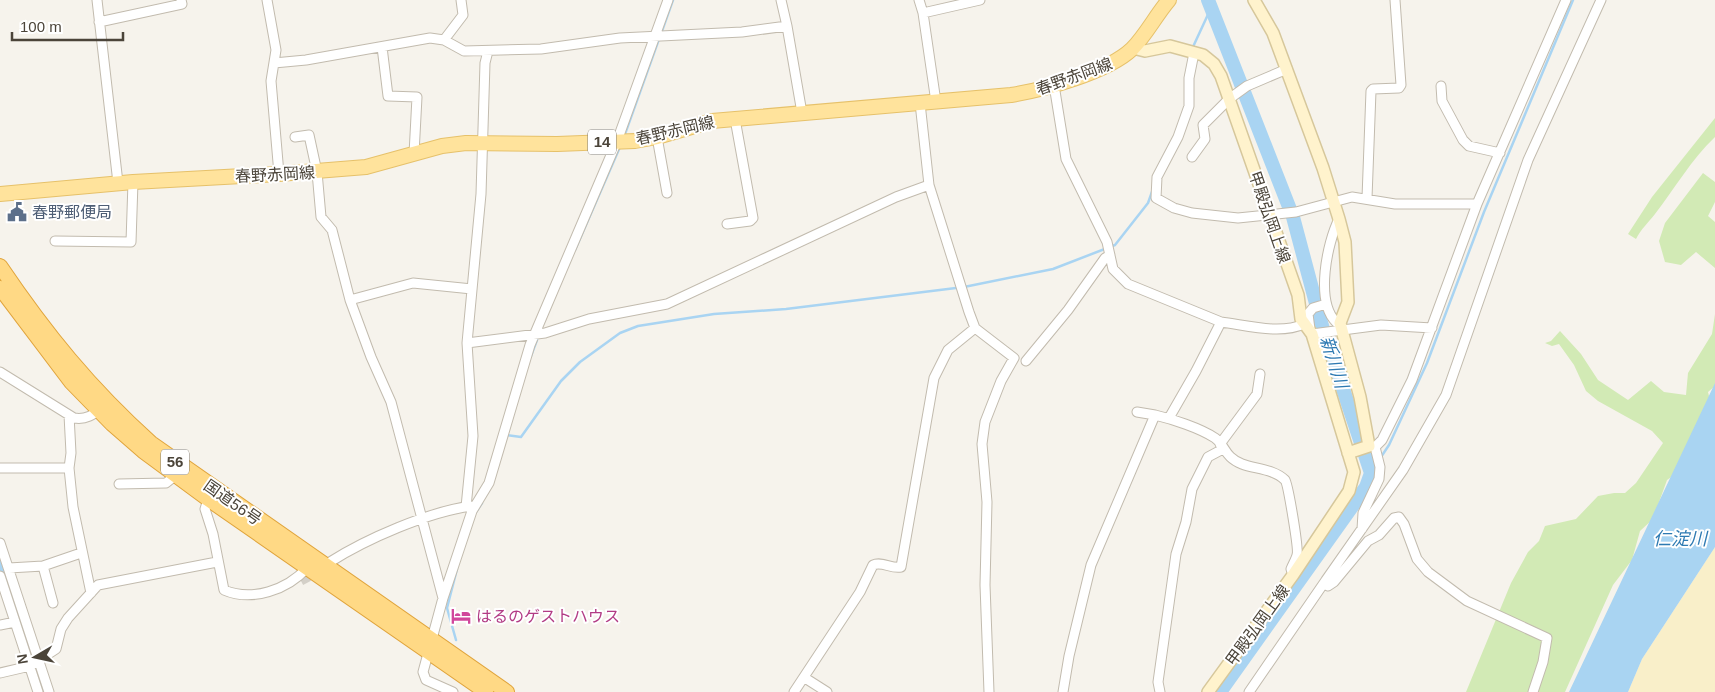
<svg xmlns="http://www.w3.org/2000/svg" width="1715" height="692" viewBox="0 0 1715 692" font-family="Arial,'Noto Sans JP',sans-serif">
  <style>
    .green { fill: #d2eab5 }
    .sand { fill: #f9efc9 }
    .water { fill: #a9d4f2 }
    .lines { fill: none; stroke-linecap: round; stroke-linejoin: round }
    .stream { stroke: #a9d4f2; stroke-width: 2.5 }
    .canal { stroke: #a9d4f2; stroke-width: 8 }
    .river { stroke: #a9d4f2; stroke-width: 14 }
    .minor-tunnel { stroke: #d4d0c8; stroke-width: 9; stroke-dasharray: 9 4.5; stroke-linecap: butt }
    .minor-casing { stroke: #c2bbae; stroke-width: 11 }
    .secondary-casing { stroke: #d6c79b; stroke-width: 14 }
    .primary-casing { stroke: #e6c16a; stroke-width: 16 }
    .trunk-casing { stroke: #e0a43c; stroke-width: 16 }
    .minor { stroke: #fff; stroke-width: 9 }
    .secondary { stroke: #fff3cd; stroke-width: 11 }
    .primary { stroke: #ffe39c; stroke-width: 14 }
    .trunk { stroke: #ffd985; stroke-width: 14 }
    .labels { text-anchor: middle; stroke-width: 4; stroke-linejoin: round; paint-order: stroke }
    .shield { fill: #fff; stroke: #817c74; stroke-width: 1 }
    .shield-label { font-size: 15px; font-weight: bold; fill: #4b4439 }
    .street-label { font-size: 16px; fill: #4b4439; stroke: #fff }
    .service-label { font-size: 16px; fill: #4e5e75; stroke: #fff; text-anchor: start }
    .hotel-label { font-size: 16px; fill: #b23c85; stroke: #fff; text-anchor: start }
    .water-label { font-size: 18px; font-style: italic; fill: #2e7ab2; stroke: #fff }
  </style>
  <rect width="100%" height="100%" fill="#f6f3ec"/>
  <!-- green -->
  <path class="green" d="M1715,118V137C1691,160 1675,188 1655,214C1648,223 1641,229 1636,239L1628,234L1652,197Z
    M1703,173L1715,182V202L1708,216L1715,222V268L1696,252L1681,265L1665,262L1659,241L1665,223Z
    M1715,314V386L1708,392L1712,408L1680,471L1667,480L1653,519L1640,531L1632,560L1613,585L1565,692H1466L1511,583L1528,552L1539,541L1545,526L1576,519L1598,496L1614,493H1625L1636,483L1663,443L1652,431L1598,401L1586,391L1574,365L1559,344L1552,346L1545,343L1551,341L1560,331L1581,354L1598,380L1628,400L1651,381L1664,392L1686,395L1688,373L1712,334Z"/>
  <!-- sand -->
  <path class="sand" d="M1715,547V692H1628L1642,659Z"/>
  <!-- water -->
  <path class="water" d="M1715,383V547L1642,659L1628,692H1569Z"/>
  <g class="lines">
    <!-- stream -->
    <path class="stream" d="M662,31L673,0
      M1192,49L1211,8
      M625,134L659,39
      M575,250L620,147
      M531,356L537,340
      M506,435L521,437L561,381L580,362L620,333L638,326L714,314L786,309L964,287L1053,269L1115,245L1148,203L1153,189
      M1381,457L1389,445L1427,363L1484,212L1573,0
      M1371,473L1377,464
      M476,512L482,503
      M456,640L447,608L457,569"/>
    <!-- canal -->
    <path class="canal" d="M0,559L44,692"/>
    <!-- river -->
    <path class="river" d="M1208,0L1293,217L1322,326L1371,473L1366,487L1220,692"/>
    <!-- minor-tunnel -->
    <path class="minor-tunnel" d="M301,581L318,572"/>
    <defs>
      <path id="minor" d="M97,0L118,183
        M267,0L276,50L271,81L279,174
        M461,0L463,15L444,40L464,51L541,49L620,38L742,32L787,26L802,113
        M781,0L787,26
        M919,0L923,13
        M99,22L182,4L181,0
        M382,47L388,96L417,97L414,154
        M488,51L485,63L481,194L467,343L545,333L589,319L667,304L896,197L929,185
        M1194,53L1189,78V106L1178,137L1157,177L1156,198L1174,208L1192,213L1238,218L1296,212L1352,197L1395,204H1477
        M274,63L306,60L430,38L444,40
        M1054,85L1066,159L1107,242L1113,269L1128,284L1221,322
        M1441,86L1442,101L1463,140L1469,146L1500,153
        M936,102L923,13L980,0
        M920,103L929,185L969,312L975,328L1014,358L1001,381L985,422L982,444L987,502L985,585L989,692
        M295,137L309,135L317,172L321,217L332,230L350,300L413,283L472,289
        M657,137L667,193
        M1192,157L1205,139L1203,125L1229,99L1247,86L1287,69
        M1367,198L1371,91L1373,89L1399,88L1401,85L1395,0
        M1339,219C1327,243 1315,301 1336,322L1340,323
        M727,224L750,221L753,218L735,119
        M55,241L131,242L133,182
        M350,300L371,357L391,402L443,598
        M1310,329L1308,314L1313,308L1326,304
        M1312,334L1381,325L1432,328
        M1026,361L1068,310L1105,258L1110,255
        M0,372L74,418C86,420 93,415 103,407
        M1137,412L1155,415
        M1169,418L1196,371L1221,322C1246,325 1280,335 1304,324
        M1220,444L1257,394L1260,374
        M1369,446L1375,447L1382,440L1412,380L1477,204L1566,0
        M0,468H69L71,453L69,415
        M69,468L73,507L91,593
        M119,484L166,483L176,475
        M208,499L205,509L213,534L224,590C252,602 287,590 307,568
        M466,507L473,436L467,343
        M1362,529L1363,513L1379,479L1380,467L1375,447
        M0,543L49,692
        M43,566L53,603
        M326,567L330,562C366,539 428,512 471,506
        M9,568L43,566L81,553
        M0,576L38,692
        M0,625L15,622
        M0,673L30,666L56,649L61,629L68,618L98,585L217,562
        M805,678L827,692
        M453,692L426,680L423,672L443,598L472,511L489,483L530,345L617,141L668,0
        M794,692L860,592L873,565C882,561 891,569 901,567L934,378L948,350L975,328
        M1063,692L1069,656L1091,565L1155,415C1172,419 1200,428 1215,438C1226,446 1224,457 1242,464C1255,469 1274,469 1285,480C1288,484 1299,549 1297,555C1296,559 1293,564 1291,569L1293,575
        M1160,692L1158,682L1176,554L1186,522L1192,489L1208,457L1223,449
        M1249,692L1326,580
        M1533,692L1543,662L1547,638L1467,601L1428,572L1417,559L1404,524L1399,517L1394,518L1379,535L1368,541L1334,582L1328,586L1326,580L1403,470L1446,395L1528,160L1601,0"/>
      <path id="secondary" d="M1254,0L1273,33L1323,168L1339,219L1345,242L1348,302L1340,323L1360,397L1369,446L1348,453
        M1133,48L1145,51L1170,46L1203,55L1214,64L1221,76L1298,295L1301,319L1312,334L1354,472L1349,491L1293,575L1208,692"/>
      <path id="primary" d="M0,194L133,182L279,174L366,167L442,146L466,143L557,144L635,141L657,137L712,121L1011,95C1043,90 1108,72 1132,49C1146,35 1156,15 1169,0"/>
      <path id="trunk" d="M0,266C46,334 90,388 151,443L507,692
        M0,288L71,382L112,424L143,451L208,499L486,692"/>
    </defs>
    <!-- minor casing -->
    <use href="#minor" class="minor-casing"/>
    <!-- secondary casing -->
    <use href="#secondary" class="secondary-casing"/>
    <!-- primary casing -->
    <use href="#primary" class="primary-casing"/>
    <!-- trunk casing -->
    <use href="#trunk" class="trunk-casing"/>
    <!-- minor -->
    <use href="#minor" class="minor"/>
    <!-- secondary -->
    <use href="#secondary" class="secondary"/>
    <!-- primary -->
    <use href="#primary" class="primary"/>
    <!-- trunk -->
    <use href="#trunk" class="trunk"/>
  </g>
  <!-- icons -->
  <defs>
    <symbol id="civic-bare" viewBox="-9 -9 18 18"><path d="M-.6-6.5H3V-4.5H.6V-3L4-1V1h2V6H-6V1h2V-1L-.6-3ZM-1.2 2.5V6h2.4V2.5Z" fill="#5c6f8a" stroke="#fff" stroke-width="2.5" paint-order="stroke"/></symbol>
    <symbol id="hotel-bare" viewBox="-9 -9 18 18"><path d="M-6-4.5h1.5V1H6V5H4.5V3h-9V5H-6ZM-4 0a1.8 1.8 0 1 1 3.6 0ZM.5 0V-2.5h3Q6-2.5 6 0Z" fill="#d1479c" stroke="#fff" stroke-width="2.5" paint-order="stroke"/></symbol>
  </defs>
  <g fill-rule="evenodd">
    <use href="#civic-bare" x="3" y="198" width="28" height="28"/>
    <use href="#hotel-bare" x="447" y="602" width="28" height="28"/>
  </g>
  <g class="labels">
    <!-- shield labels -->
    <g class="shield">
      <rect x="588" y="129.5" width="28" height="25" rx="4"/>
      <rect x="161" y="449.5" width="28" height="25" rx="4"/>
    </g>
    <g class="shield-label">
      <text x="602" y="147">14</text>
      <text x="175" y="467">56</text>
    </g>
    <!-- street labels -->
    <g class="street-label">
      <text transform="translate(1074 76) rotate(-20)" y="6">春野赤岡線</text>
      <text transform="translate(675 130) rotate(-13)" y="6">春野赤岡線</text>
      <text transform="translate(275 174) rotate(-3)" y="6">春野赤岡線</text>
      <text transform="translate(1270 217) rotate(71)" y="6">甲殿弘岡上線</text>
      <text transform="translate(233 502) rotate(35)" y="6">国道56号</text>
      <text transform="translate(1257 625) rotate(-54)" y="6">甲殿弘岡上線</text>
    </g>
    <!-- service labels -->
    <g class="service-label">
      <text x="32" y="218">春野郵便局</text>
    </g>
    <!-- hotel labels -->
    <g class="hotel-label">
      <text x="476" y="622">はるのゲストハウス</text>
    </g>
    <!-- water labels -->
    <g class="water-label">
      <text transform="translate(1334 362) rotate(72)" y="6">新川川</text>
      <text x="1680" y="545">仁淀川</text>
    </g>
  </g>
  <!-- north arrow -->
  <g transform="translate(35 657) rotate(261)" stroke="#ffffff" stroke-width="4" paint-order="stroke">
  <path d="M0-4L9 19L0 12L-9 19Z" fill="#4b4439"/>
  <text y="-8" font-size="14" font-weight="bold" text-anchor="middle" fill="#4b4439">N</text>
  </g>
  <!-- scale -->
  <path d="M12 32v8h111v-8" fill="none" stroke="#4b4439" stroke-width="2.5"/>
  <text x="20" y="32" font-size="15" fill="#4b4439" stroke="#ffffff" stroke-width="4" paint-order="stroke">100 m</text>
</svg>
